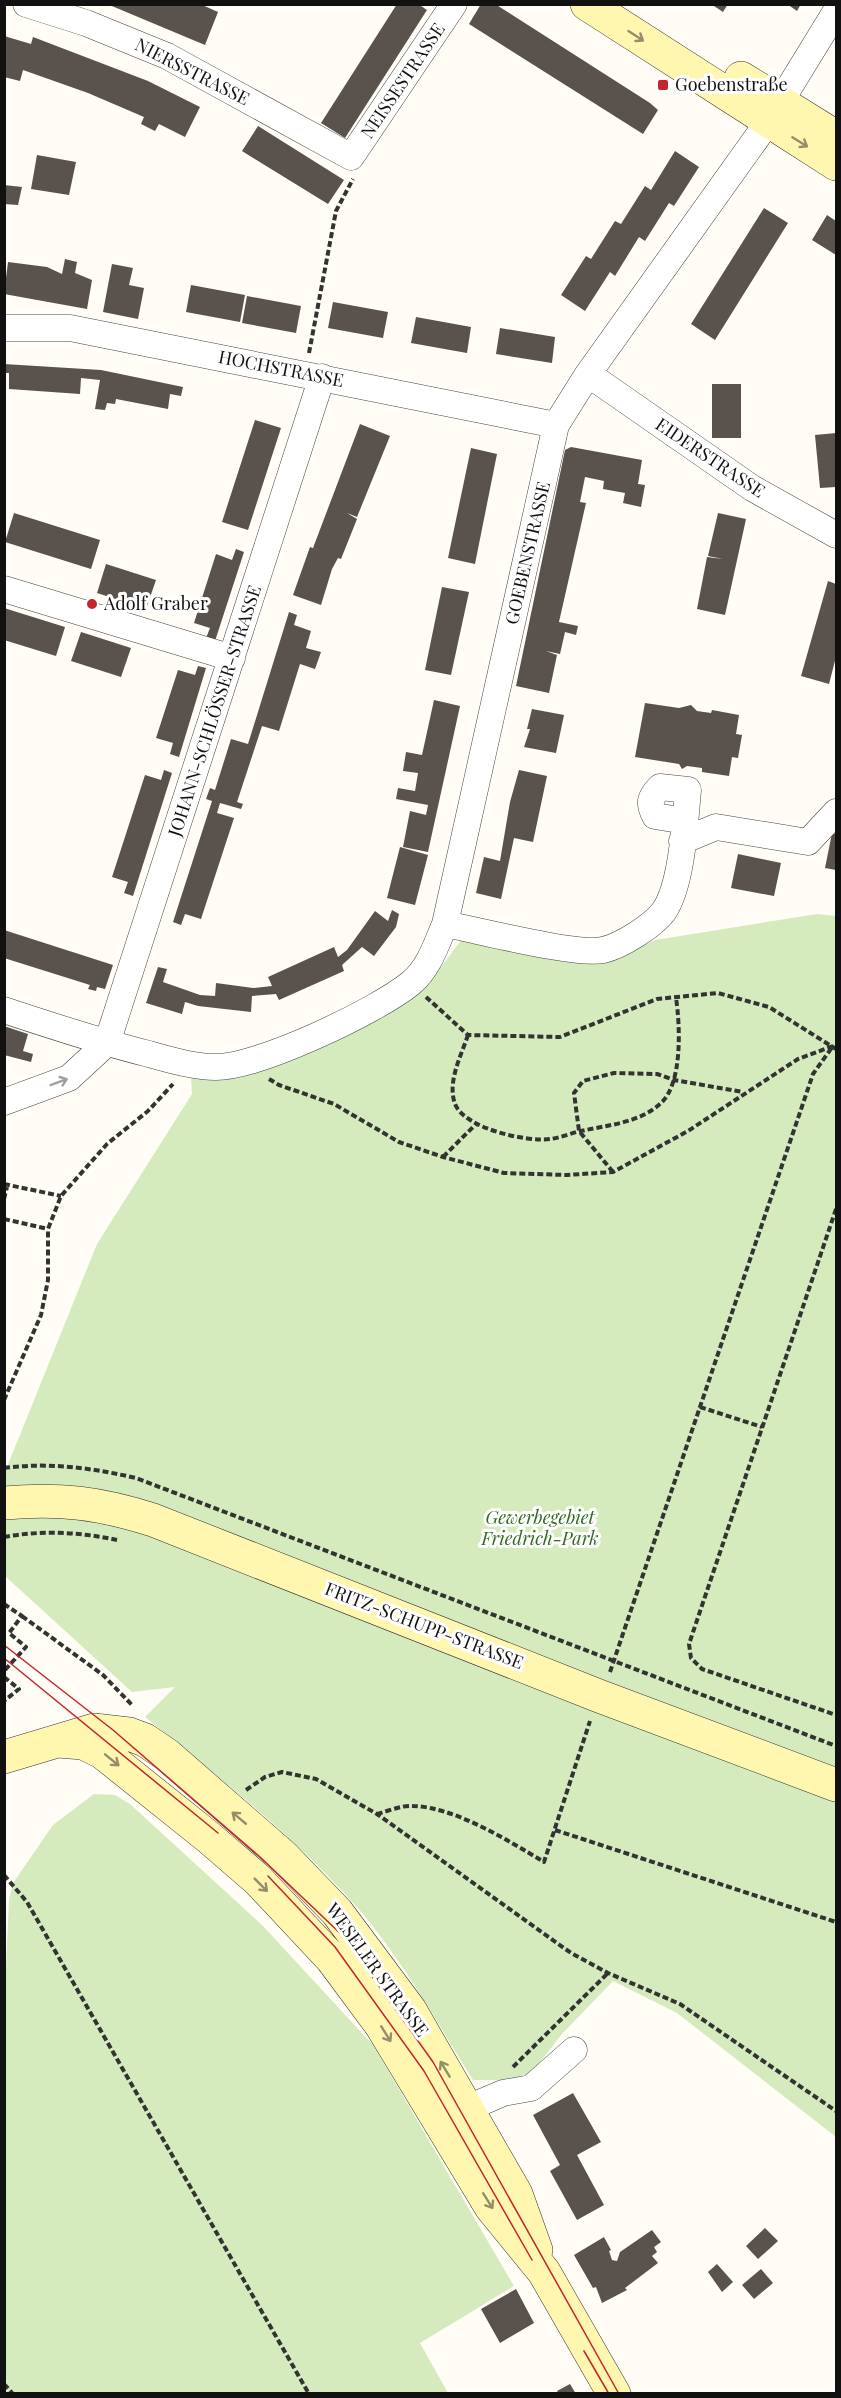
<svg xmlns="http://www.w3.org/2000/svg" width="841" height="2398" viewBox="0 0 841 2398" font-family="'Playfair Display',serif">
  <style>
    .green { fill: #d5ebbd }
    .building { fill: #5a524d }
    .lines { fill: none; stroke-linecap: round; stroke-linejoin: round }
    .street-casing { stroke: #444; stroke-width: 27 }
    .secondary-casing { stroke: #333; stroke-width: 34 }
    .path { stroke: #333; stroke-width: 4; stroke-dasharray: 6 3; stroke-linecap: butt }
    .street { stroke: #fff; stroke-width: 26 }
    .secondary { stroke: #fff6b0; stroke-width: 33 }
    .tram { stroke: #c4262e; stroke-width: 1.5 }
    .oneway { stroke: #948f68 }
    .oneway2 { stroke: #a0a0a0 }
    .poi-dot { fill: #c4262e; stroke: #fff; stroke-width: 2 }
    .labels { text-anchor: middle; stroke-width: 6; stroke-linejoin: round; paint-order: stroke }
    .street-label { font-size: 18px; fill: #111; stroke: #fff }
    .poi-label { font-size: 18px; fill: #111; stroke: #fff; text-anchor: start }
    .park-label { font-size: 18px; font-style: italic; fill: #2f6b1f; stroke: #fff }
  </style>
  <rect width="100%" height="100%" fill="#fffdf5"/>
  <!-- green -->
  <path class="green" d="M817,914L836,916V2137L677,2013L613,1981L562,2034L526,2080H473C438,2024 405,1964 362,1913C299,1840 220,1778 145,1717L175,1687L132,1692L5,1576V1472L97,1244L192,1094L191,1078L260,1070L301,1056L390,1013L429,983L462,939L632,951L655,940Z
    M94,1794L115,1795L130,1804L263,1926L373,2045L514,2286L420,2343L448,2393H5L4,2008L9,1900L13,1883L53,1825Z"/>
  <!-- building -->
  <path class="building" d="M107,4H200L218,12L205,45Z
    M397,4H418L427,10L345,138L321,123Z
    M481,4H495L650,103L658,110L643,134L469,24Z
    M711,4H728L723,12Z
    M787,4H801L797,11Z
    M4,36L31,44L33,37L148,81L200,107L185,137L159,124L155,131L141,124L144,117L88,93L23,70L20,81L4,77Z
    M258,126L344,180L328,204L242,151Z
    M675,151L699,167L674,206L669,203L645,241L639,237L615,276L610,272L585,311L561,295L586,256L591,259L615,221L621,224L645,186L651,190Z
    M37,155L76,162L69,195L31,189Z
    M4,185L22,187L18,205L4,204Z
    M764,208L788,223L715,340L691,324Z
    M827,215L836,221V255L812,240Z
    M65,259L77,262L75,273L92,280L87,309L4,294L8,262L47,267L62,274Z
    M112,264L133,268L129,285L144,288L138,319L103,312Z
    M191,285L245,295L240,322L186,312Z
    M247,296L301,306L296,333L242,323Z
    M333,302L388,312L383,338L328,328Z
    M416,317L471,327L467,353L411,343Z
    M500,328L555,337L552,363L496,354Z
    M4,364L101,370L183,387L181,396L170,394L168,409L116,399L115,404L107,403L105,410L95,409L100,380L81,378L80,394L9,389V373H4Z
    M712,384H741V438H712Z
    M255,420L281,428L248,530L222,522Z
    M360,424L390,436L357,517L347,513L357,519L341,559L338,558L332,569L321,605L293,595L310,547L321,551L313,548Z
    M836,433V487L820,488L815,435Z
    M571,447L642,460L638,484L645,485L641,507L623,503L625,493L603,489L604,481L585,477L580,502L586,503L559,622L578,626L576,635L565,632L560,654L546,651L557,655L549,693L516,686L565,450Z
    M471,448L497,454L475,564L448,558Z
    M14,513L100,540L91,569L5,542Z
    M718,513L746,519L725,615L697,609L707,557L723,559L708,556Z
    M236,549L244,552L215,641L206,638L210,628L194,623L216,554L232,560Z
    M106,564L156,580L146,609L97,593Z
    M828,581L836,584V657L829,684L801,676Z
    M442,587L469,592L451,675L425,670Z
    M4,608L65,627L56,656L4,640Z
    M289,612L297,615L294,625L311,631L306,648L321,652L315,669L300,664L279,731L262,726L237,802L243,804L241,809L220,803L217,813L234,818L201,919L185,914L181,925L173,922L212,801L206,799L210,788L215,790L231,739L248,744Z
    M81,632L131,648L121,677L71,661Z
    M198,666L206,668L179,757L170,754L173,743L156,738L178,670L195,675Z
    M434,700L460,706L428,852L403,847L410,811L426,815L428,805L396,799L398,788L415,791L418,773L403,771L406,752L422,755Z
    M645,703L679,708L691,705L697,711L711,713L712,710L739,715L736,734L742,735L738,758L732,757L729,776L702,772V768L687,766L682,769L679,764L635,757Z
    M532,709L564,715L556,753L524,747L530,729H527Z
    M164,770L172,773L133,896L124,893L128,882L112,877L145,775L161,780Z
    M519,770L547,776L533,842L514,838L501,899L476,893L484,857L500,861L510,802Z
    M832,833L836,834V870L825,868Z
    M400,847L428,855L415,905L387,898Z
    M738,854L781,863L774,896L731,888Z
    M392,910L399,914L396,927L374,956L362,947L342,965L344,971L279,1000L276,994L252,996L251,1012L198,1006L185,1002L182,1014L146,1003L158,967L167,969L163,982L200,995L215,996L216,983L253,988L272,986L268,977L334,947L338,957L347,950L375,911L388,921Z
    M4,930L113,965L105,989L97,987L96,991L88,989L90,985L4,958Z
    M4,1026L28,1034L23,1051L33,1054L31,1062L4,1055Z
    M573,2093L601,2142L577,2155L604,2205L577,2220L550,2171L560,2165L533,2115Z
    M765,2228L778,2241L758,2259L746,2246Z
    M652,2230L661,2242L654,2247L657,2252L652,2256L658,2263L625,2288L627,2290L602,2303L596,2287L593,2288L574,2255L604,2237L611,2250L609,2251L612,2260L617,2261L620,2252Z
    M717,2264L733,2282L722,2292L708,2272Z
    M761,2269L773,2283L754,2299L742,2285Z
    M516,2289L534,2323L500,2343L481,2309Z
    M570,2384L576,2394H559L557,2391Z"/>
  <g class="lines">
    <defs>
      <path id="street" d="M26,4L86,23L167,56L351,157L454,4
        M4,328H70L556,425
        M588,374L752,488L836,535
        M4,589L232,658
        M682,841L716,827L808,842L836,812
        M445,924C477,930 577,956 603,950C621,946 653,926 664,911C682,885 685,822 688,790L660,787C650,797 648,803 655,816L685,821
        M4,1010C52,1026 100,1042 149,1054C171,1060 193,1067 216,1067C259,1067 377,1011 411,983C429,968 436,945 445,924L556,425L588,374L768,122L836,11
        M4,1102L69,1078L107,1043L322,377
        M468,2108L503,2093L531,2088L574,2050"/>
      <path id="secondary" d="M587,4L836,164
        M741,78L836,137
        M4,1503C61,1498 99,1503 153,1520L599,1696L836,1785
        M58,1741L83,1743L102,1752L207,1836L258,1880L332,1959L381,2025L491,2207L544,2272L614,2394
        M4,1757L94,1730L129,1734L145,1740L167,1755L283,1856L337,1912L410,2010L516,2194L536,2250"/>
    </defs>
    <!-- street casing -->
    <use href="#street" class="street-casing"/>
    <!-- secondary casing -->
    <use href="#secondary" class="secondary-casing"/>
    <!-- path -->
    <path class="path" d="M309,353L336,211L353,179
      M426,997L468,1035L560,1037L657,999L718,993L769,1007L836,1049
      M468,1035C461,1056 447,1082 455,1104C465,1129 527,1142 550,1139C560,1138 571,1133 581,1131C608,1125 640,1123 661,1103C683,1083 680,1024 676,998
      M269,1079L279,1085L334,1104L399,1142L443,1157L504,1173L567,1175L613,1172L688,1131L798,1059L836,1045
      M443,1157L476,1124
      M613,1172L579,1131L574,1093L583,1081L614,1073L657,1074L674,1080L743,1092
      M4,1184L61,1196
      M4,1199L7,1187
      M836,1209L689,1644L691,1658L702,1669L836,1715
      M4,1219L48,1229
      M4,1400L41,1315L48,1280V1229L61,1196L107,1144L148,1111L173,1084
      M700,1407L762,1427
      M4,1468C49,1462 92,1468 136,1478L836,1746
      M4,1537C42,1530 80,1532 117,1540
      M4,1604L22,1616L9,1633L26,1647L4,1671
      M22,1616L103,1675L133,1706
      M610,1672L813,1074L833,1046
      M4,1677L19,1689L4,1701
      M246,1790L265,1777L282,1772L316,1779L377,1814L571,1953L608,1973L680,2004L836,2111
      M377,1814C388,1811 402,1805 413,1806C455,1807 509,1841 544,1862L590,1721
      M555,1830L836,1922
      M4,1875L27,1902L309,2394
      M513,2067L608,1973
      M4,2384L13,2394"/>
    <!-- street -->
    <use href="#street" class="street"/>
    <!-- secondary -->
    <use href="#secondary" class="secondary"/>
    <!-- tram -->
    <path class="tram" d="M4,1645L113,1730L260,1857L344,1937L433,2062L619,2394
      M4,1658L218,1833
      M268,1876L335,1947L424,2071L532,2260
      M584,2351L609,2394"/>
  </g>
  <!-- one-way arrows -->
  <defs><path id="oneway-shaft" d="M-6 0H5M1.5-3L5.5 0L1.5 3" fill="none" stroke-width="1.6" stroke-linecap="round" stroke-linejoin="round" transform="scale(1.5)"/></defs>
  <g class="oneway">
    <use href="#oneway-shaft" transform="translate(636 36) rotate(33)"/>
    <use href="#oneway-shaft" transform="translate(800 142) rotate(32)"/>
    <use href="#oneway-shaft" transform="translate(112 1760) rotate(39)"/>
    <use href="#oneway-shaft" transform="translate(239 1818) rotate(-140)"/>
    <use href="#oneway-shaft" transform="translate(261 1885) rotate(45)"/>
    <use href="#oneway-shaft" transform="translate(386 2034) rotate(58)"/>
    <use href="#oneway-shaft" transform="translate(445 2069) rotate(-121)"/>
    <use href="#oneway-shaft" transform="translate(488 2201) rotate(58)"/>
  </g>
  <use class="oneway2" href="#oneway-shaft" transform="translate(59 1082) rotate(-20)"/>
  <!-- markers -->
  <g class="poi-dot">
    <rect x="657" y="79" width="12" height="12" rx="3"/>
    <circle cx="92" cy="604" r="6"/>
  </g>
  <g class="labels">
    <!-- street labels -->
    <g class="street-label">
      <text transform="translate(192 72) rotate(27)" y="6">NIERSSTRASSE</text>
      <text transform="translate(403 81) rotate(-56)" y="6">NEISSESTRASSE</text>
      <text transform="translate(281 369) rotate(11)" y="6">HOCHSTRASSE</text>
      <text transform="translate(710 458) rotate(34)" y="6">EIDERSTRASSE</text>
      <text transform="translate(528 553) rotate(-77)" y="6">GOEBENSTRASSE</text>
      <text transform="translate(215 711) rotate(-72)" y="6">JOHANN-SCHLÖSSER-STRASSE</text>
      <text transform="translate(424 1626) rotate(21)" y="6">FRITZ-SCHUPP-STRASSE</text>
      <text transform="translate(377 1970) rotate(54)" y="6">WESELER STRASSE</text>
    </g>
    <!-- poi labels -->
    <g class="poi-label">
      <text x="675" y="91">Goebenstraße</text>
      <text x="104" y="610">Adolf Graber</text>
    </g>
    <!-- park labels -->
    <g class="park-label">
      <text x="540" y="1524">Gewerbegebiet<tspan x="540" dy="21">Friedrich-Park</tspan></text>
    </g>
  </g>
  <!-- border -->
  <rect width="841" height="2398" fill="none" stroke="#111111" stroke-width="12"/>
</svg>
